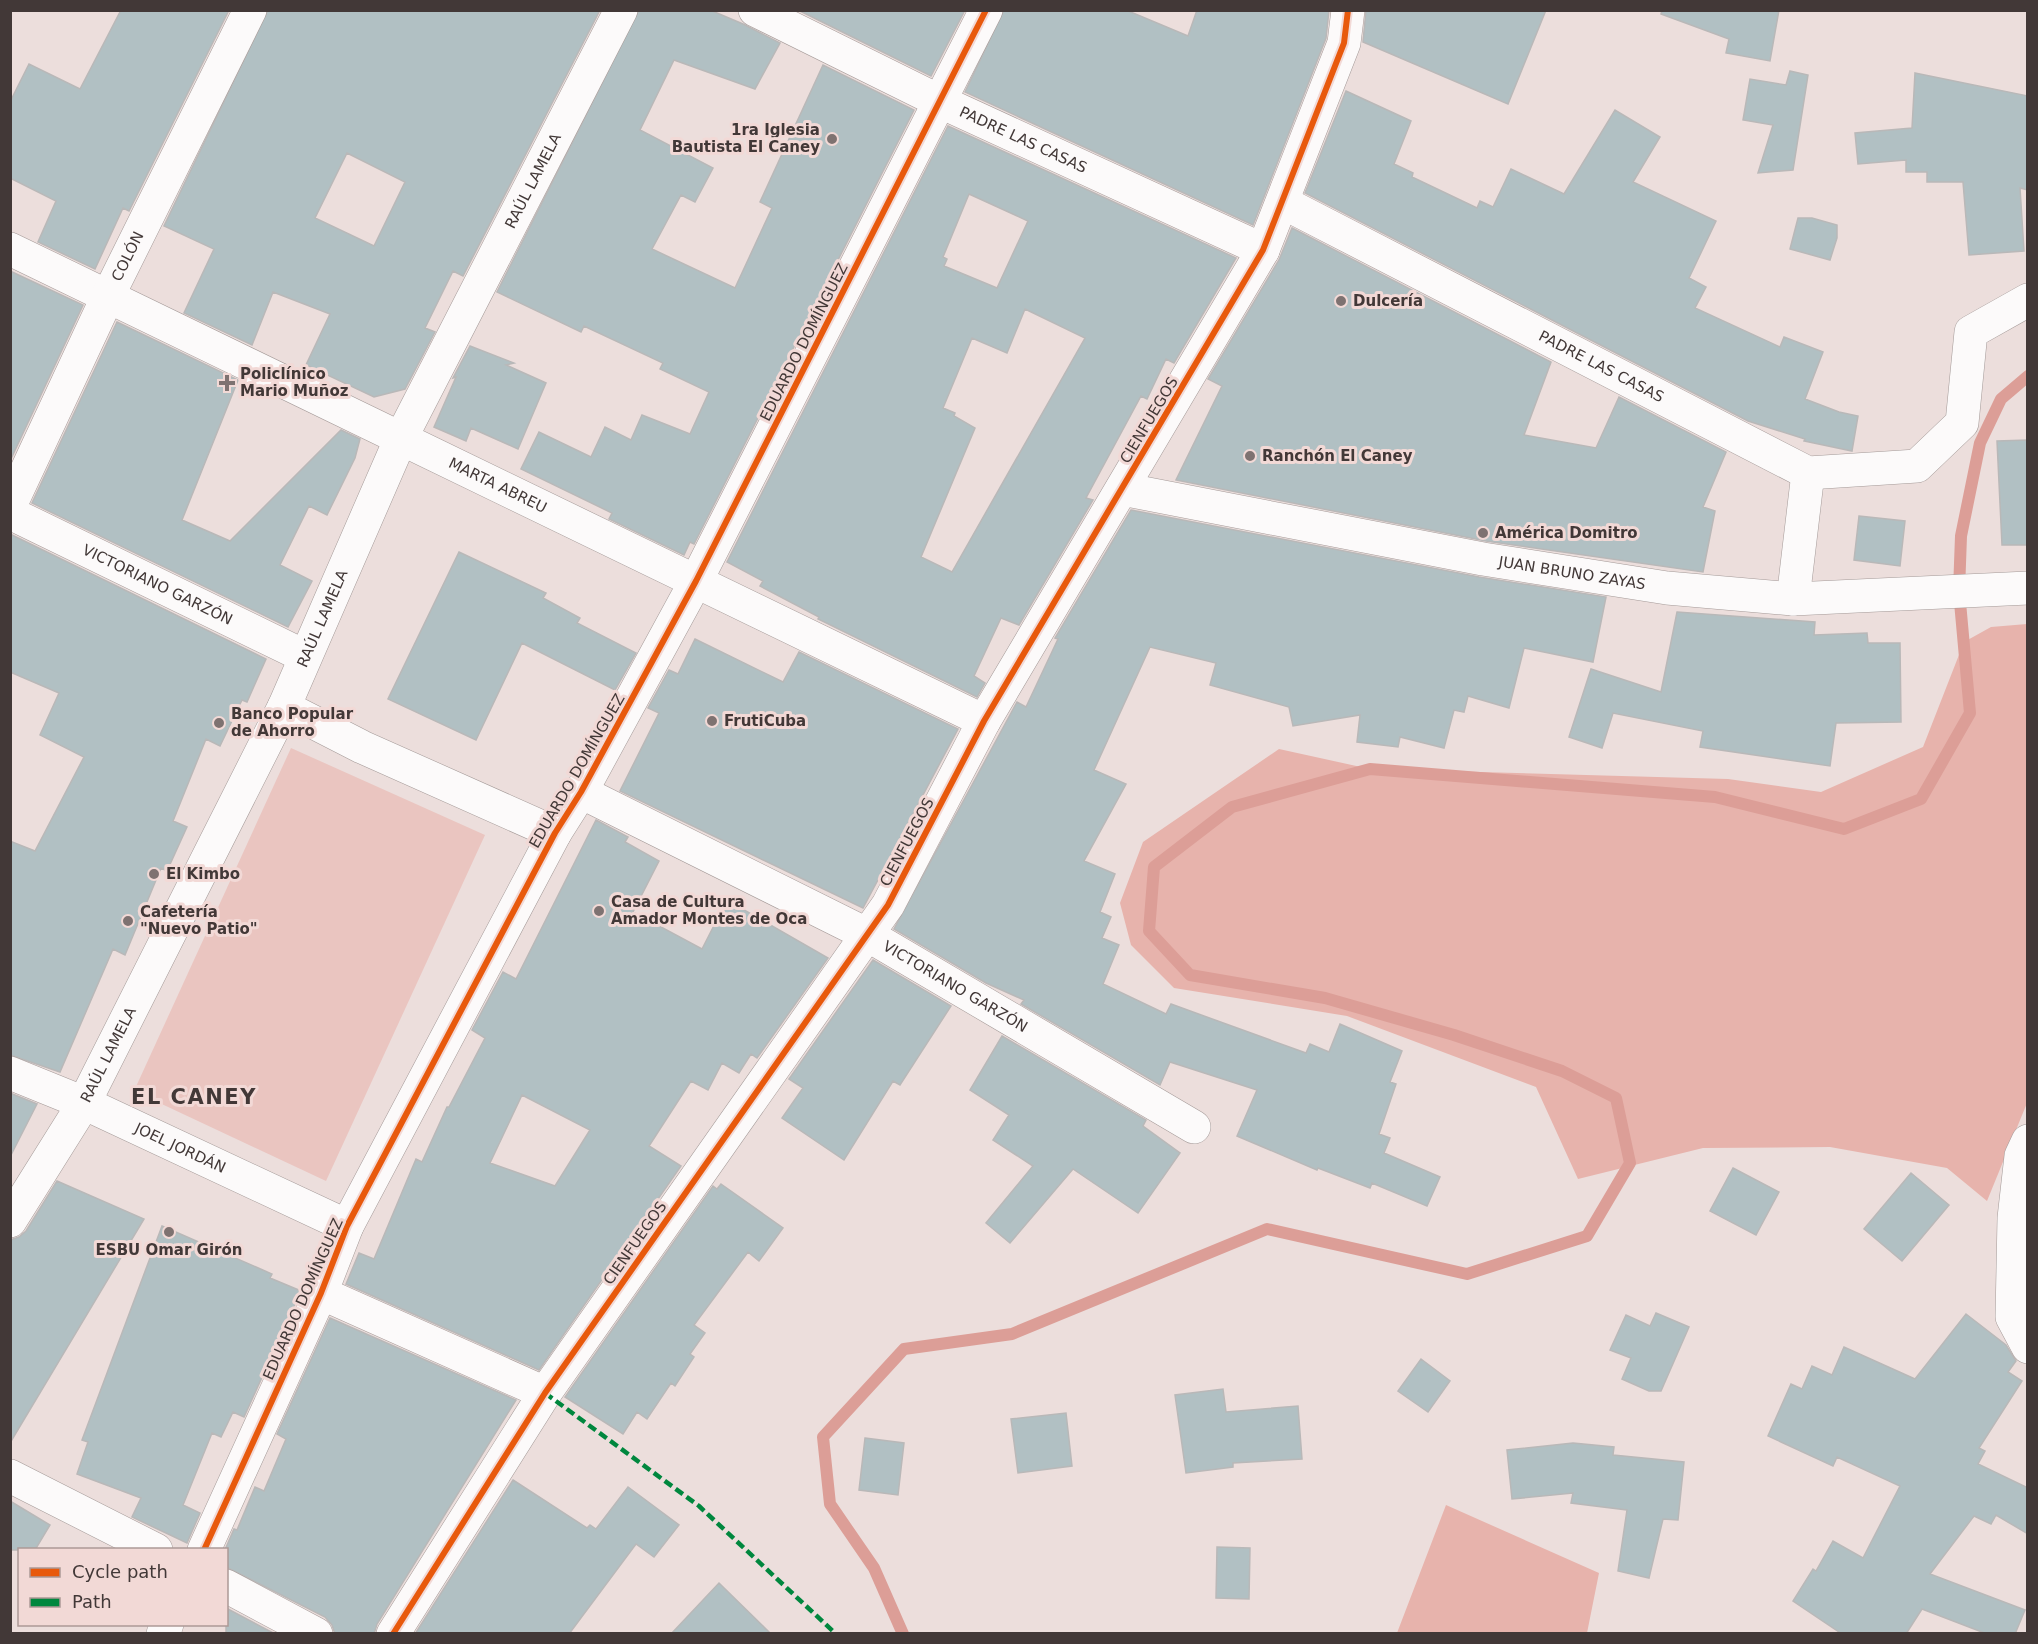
<svg xmlns="http://www.w3.org/2000/svg" width="2038" height="1644" viewBox="0 0 2038 1644" font-family="'DejaVu Sans',sans-serif">
  <style>
    .green { fill: #eac5c0 }
    .forest { fill: #e7b3ac }
    .lines { fill: none; stroke-linecap: round; stroke-linejoin: round }
    .stream { stroke: #dc9e97; stroke-width: 12 }
    .building { fill: #b1c0c3; stroke: #b9b8b8; stroke-width: 1.5; fill-rule: evenodd }
    .minor-casing { stroke: #a49a98; stroke-width: 34 }
    .major-casing { stroke: #a49a98; stroke-width: 34 }
    .minor { stroke: #fcfafa; stroke-width: 33 }
    .major { stroke: #fcfafa; stroke-width: 33 }
    .quiet { stroke: #00873e; stroke-width: 4.5; stroke-dasharray: 9 4.5; stroke-linecap: butt }
    .cycleway-casing { stroke: #f2d9d6; stroke-width: 10 }
    .cycleway { stroke: #e8590c; stroke-width: 6 }
    .poi-dot { fill: #7e7271; stroke: #f2d9d6; stroke-width: 2 }
    .labels { text-anchor: middle; stroke-width: 6; stroke-linejoin: round; paint-order: stroke }
    .poi-label { font-size: 15px; font-weight: bold; fill: #423837; stroke: #f2d9d6; text-anchor: start }
    .street-label { font-size: 15px; fill: #423837; stroke: #f2d9d6 }
    .district-label { font-size: 21px; font-weight: bold; letter-spacing: 1.5px; fill: #423837; stroke: #f2d9d6 }
  </style>
  <rect width="100%" height="100%" fill="#ecdedc"/>
  <!-- green -->
  <path class="green" d="M291,748L485,835L326,1181L134,1091Z"/>
  <!-- forest -->
  <path class="forest" d="M2027,624V1103L1987,1201L1947,1168L1830,1147L1703,1148L1578,1179L1536,1087L1347,1016L1174,988L1131,945L1120,903L1143,842L1279,749L1370,769L1728,779L1821,792L1923,747L1964,642L1991,627Z
    M1446,1505L1599,1573L1587,1633H1397Z"/>
  <g class="lines">
    <!-- stream -->
    <path class="stream" d="M903,1634L874,1568L830,1504L823,1437L904,1349L1012,1334L1267,1229L1467,1274L1587,1236L1630,1163L1616,1098L1562,1071L1454,1035L1325,998L1190,975L1149,931L1154,867L1232,807L1370,769L1715,797L1844,829L1921,799L1970,713L1959,591L1961,536L1980,443L2001,399L2028,376"/>
  </g>
  <!-- building -->
  <path class="building" d="M121,10H229L129,211L123,208L95,269L38,242L56,201L10,178V102L29,64L80,89Z
    M268,10H600L463,276L453,271L425,328L435,332L405,389L374,397L306,365L330,314L273,292L252,345L184,313L214,249L164,226ZM347,153L405,182L374,246L315,218Z
    M639,10H710L743,24L780,43L755,89L674,60L640,130L713,168L695,202L681,195L652,249L735,288L772,208L760,202L823,65L914,110L694,544L690,542L684,555L609,519L612,513L521,469L539,432L591,457L605,427L631,440L642,415L690,434L709,392L660,369L663,363L584,326L581,332L497,292Z
    M798,10H965L931,76Z
    M1004,10H1126L1188,36L1197,10H1329L1326,38L1253,225L965,92Z
    M1366,10H1546L1508,104L1363,42Z
    M1662,10H1779L1770,61L1726,53L1729,39L1661,14Z
    M1790,71L1808,75L1793,170L1758,173L1773,125L1743,120L1750,79L1786,85Z
    M1915,73L2028,96V190L2020,188L2024,251L1969,255L1963,182H1927V172H1906V160L1858,164L1855,133L1912,128Z
    M1346,91L1411,121L1394,164L1413,173L1412,177L1477,208L1480,201L1493,207L1511,169L1564,194L1615,110L1660,137L1633,182L1716,221L1689,278L1706,287L1695,308L1780,347L1784,337L1823,352L1805,399L1839,412L1858,416L1852,451L1804,441L1805,439L1748,421L1305,193Z
    M948,126L1236,258L1174,363L1166,359L1147,399L1141,396L1086,498L1093,500L1019,625L1001,618L974,676L985,683L977,697L818,619L819,617L760,586L763,581L727,562ZM969,194L1028,221L997,288L944,266L947,259L943,257ZM1025,309L1085,338L952,572L921,557L975,428L954,416L955,413L943,408L972,338L1007,353Z
    M1798,218H1812L1837,225V238L1830,260L1790,249Z
    M1292,228L1551,362L1524,435L1596,448L1619,397L1726,452L1703,507L1715,511L1703,572L1486,541L1176,480L1222,386L1208,379L1279,260Z
    M10,271L83,305L10,461Z
    M117,322L238,380L182,520L230,541L341,430L360,439L355,458L327,515L309,506L280,565L312,581L288,627L32,503Z
    M470,346L514,363L506,365L546,383L518,449L471,428L466,441L434,427L456,377L453,378Z
    M2028,440V545H2002L1997,441Z
    M1131,510L1479,577L1606,597L1593,662L1524,648L1509,708L1468,696L1464,712L1454,710L1444,748L1400,737L1398,747L1357,742L1360,715L1293,726L1289,707L1210,685L1216,663L1150,647L1094,770L1126,784L1084,861L1115,874L1100,912L1111,917L1102,938L1119,945L1103,984L1166,1014L1171,1004L1306,1053L1310,1044L1329,1052L1340,1024L1402,1051L1390,1082L1396,1084L1379,1134L1390,1138L1384,1153L1440,1177L1427,1206L1372,1183L1370,1188L1318,1168L1317,1170L1237,1136L1257,1090L1170,1062L1160,1085L1021,1004L1024,1000L986,983L894,929L1017,702L1026,707L1058,639L1055,638Z
    M1859,516L1905,521L1900,566L1854,560Z
    M10,534L266,659L247,702L242,700L220,746L206,739L173,821L187,827L167,871L161,868L125,955L113,949L60,1072L10,1055V841L35,851L84,757L40,735L59,693L10,672Z
    M459,552L546,593L543,598L580,618L577,623L636,653L615,690L522,643L476,740L388,699Z
    M1677,612L1815,622L1814,635L1867,633L1868,643H1900L1901,722L1836,723L1830,766L1700,747L1703,731L1613,713L1602,748L1569,737L1591,669L1661,692Z
    M695,639L783,682L799,652L958,729L863,908L620,791L659,713L648,708L669,670L678,674Z
    M596,820L628,837L625,842L659,861L633,912L702,949L727,900L828,958L757,1058L751,1054L739,1073L722,1063L708,1090L691,1081L649,1146L681,1166L539,1370L346,1284L359,1253L374,1259L416,1159L422,1162L447,1107H449L485,1038L472,1030L503,972L516,979ZM522,1095L590,1130L555,1186L490,1163Z
    M873,960L951,1006L900,1085L893,1081L844,1160L782,1118L803,1088L789,1079Z
    M1002,1036L1146,1120L1143,1126L1180,1153L1138,1213L1073,1169L1010,1243L986,1223L1033,1166L993,1140L1009,1115L970,1090Z
    M10,1093L37,1104L10,1157Z
    M1733,1168L1779,1192L1756,1235L1710,1211Z
    M1911,1173L1949,1205L1902,1261L1864,1229Z
    M57,1181L144,1219L10,1443V1240L19,1237L26,1231Z
    M721,1184L783,1228L759,1261L748,1252L694,1325L705,1333L690,1354L694,1357L675,1386L671,1383L647,1419L637,1412L623,1434L565,1397L713,1186L717,1189Z
    M162,1226L272,1274L270,1278L301,1291L244,1417L233,1412L221,1437L212,1433L183,1505L200,1513L187,1543L132,1517L141,1498L77,1474L88,1442L82,1440Z
    M1656,1313L1689,1327L1661,1391H1649L1622,1379L1631,1358L1610,1350L1626,1315L1650,1326Z
    M1966,1314L2006,1345L2016,1361L2008,1372L2022,1381L1979,1448L1985,1451L1978,1464L2028,1488V1534L1996,1515L1991,1524L1974,1516L1930,1574L2025,1610L2015,1634H1987L1922,1609L1906,1634H1842L1793,1601L1813,1569L1816,1571L1833,1541L1863,1558L1900,1486L1837,1457L1833,1466L1768,1436L1791,1384L1802,1389L1812,1366L1832,1375L1844,1347L1915,1379Z
    M330,1318L516,1400L377,1624L374,1634H335L332,1625L325,1617L226,1567L225,1550L234,1529L237,1530L255,1487L264,1491L286,1439L277,1434Z
    M1421,1359L1450,1381L1428,1412L1398,1391Z
    M1223,1389L1226,1412L1298,1406L1302,1459L1233,1463V1467L1186,1473L1175,1395Z
    M1066,1413L1072,1466L1018,1473L1011,1419Z
    M865,1438L904,1443L898,1495L859,1490Z
    M1573,1443L1614,1447L1613,1455L1684,1462L1678,1520L1663,1519L1649,1578L1618,1571L1627,1510L1571,1503L1573,1493L1512,1499L1507,1450Z
    M513,1480L587,1528L590,1525L596,1529L628,1487L679,1525L654,1557L636,1544L569,1634H415Z
    M10,1501L50,1525L35,1550H10Z
    M1217,1547L1250,1548L1249,1599L1216,1598Z
    M719,1583L771,1634H671Z
    M226,1608L275,1634H226Z"/>
  <g class="lines">
    <defs>
      <g id="minor">
        <path id="s1" d="M755,10L939,101L1263,250"/>
        <path id="s2" d="M1284,203L1808,473L1917,466L1962,423L1971,332L2028,300"/>
        <path id="s3" d="M10,249L984,721"/>
        <path id="s4" d="M1122,489L1483,559L1667,588L1793,599L2028,588"/>
        <path id="s5" d="M10,506L108,296L250,10"/>
        <path id="s6" d="M10,513L304,656"/>
        <path d="M1793,599L1808,473"/>
        <path d="M284,707L362,747L555,833"/>
        <path id="s7" d="M581,792L866,934L1194,1127"/>
        <path id="s8" d="M10,1073L84,1103L347,1226"/>
        <path id="s9" d="M84,1103L284,707L401,438L621,10"/>
        <path d="M2028,1141L2021,1156L2014,1218L2012,1317L2028,1347"/>
        <path d="M321,1293L545,1393"/>
        <path d="M10,1476L156,1550"/>
        <path d="M204,1550L321,1293L347,1226L555,833L581,792L696,581L986,10"/>
        <path d="M226,1586L316,1634"/>
        <path d="M163,1634L167,1624"/>
        <path d="M393,1634L545,1393L888,905L984,721L1263,250L1344,43L1348,10"/>
      </g>
      <path id="major" d="M10,1221L84,1103"/>
    </defs>
    <!-- minor casing -->
    <use href="#minor" class="minor-casing"/>
    <!-- major casing -->
    <use href="#major" class="major-casing"/>
    <!-- minor -->
    <use href="#minor" class="minor"/>
    <!-- major -->
    <use href="#major" class="major"/>
    <!-- quiet -->
    <path class="quiet" d="M545,1393L699,1506L836,1634"/>
    <defs>
      <path id="cycleway" d="M204,1550L321,1293L347,1226L555,833L581,792L696,581L986,10
        M393,1634L545,1393L888,905L984,721L1263,250L1344,43L1348,10"/>
    </defs>
    <!-- cycleway casing -->
    <use href="#cycleway" class="cycleway-casing"/>
    <!-- cycleway -->
    <use href="#cycleway" class="cycleway"/>
  </g>
  <!-- markers -->
  <g class="poi-dot">
    <circle cx="832" cy="139" r="6"/>
    <circle cx="1341" cy="301" r="6"/>
    <path d="M224 374h6v6h6v6h-6v6h-6v-6h-6v-6h6z"/>
    <circle cx="1250" cy="456" r="6"/>
    <circle cx="1483" cy="533" r="6"/>
    <circle cx="712" cy="721" r="6"/>
    <circle cx="219" cy="723" r="6"/>
    <circle cx="154" cy="874" r="6"/>
    <circle cx="599" cy="911" r="6"/>
    <circle cx="128" cy="921" r="6"/>
    <circle cx="169" cy="1232" r="6"/>
  </g>
  <g class="labels">
    <!-- poi labels -->
    <g class="poi-label">
      <text x="820" y="135" text-anchor="end">1ra Iglesia<tspan x="820" dy="17">Bautista El Caney</tspan></text>
      <text x="1353" y="306">Dulcería</text>
      <text x="240" y="379">Policlínico<tspan x="240" dy="17">Mario Muñoz</tspan></text>
      <text x="1262" y="461">Ranchón El Caney</text>
      <text x="1495" y="538">América Domitro</text>
      <text x="231" y="719">Banco Popular<tspan x="231" dy="17">de Ahorro</tspan></text>
      <text x="724" y="726">FrutiCuba</text>
      <text x="166" y="879">El Kimbo</text>
      <text x="611" y="907">Casa de Cultura<tspan x="611" dy="17">Amador Montes de Oca</tspan></text>
      <text x="140" y="917">Cafetería<tspan x="140" dy="17">"Nuevo Patio"</tspan></text>
      <text x="169" y="1255" text-anchor="middle">ESBU Omar Girón</text>
    </g>
    <!-- street labels -->
    <g class="street-label">
      <text dy="5" stroke="none"><textPath href="#s1" startOffset="298">PADRE LAS CASAS</textPath></text>
      <text dy="5" stroke="none"><textPath href="#s9" startOffset="1026">RAÚL LAMELA</textPath></text>
      <text dy="5" stroke="none"><textPath href="#s5" startOffset="276">COLÓN</textPath></text>
      <text transform="translate(804 342) rotate(-63)" y="5">EDUARDO DOMÍNGUEZ</text>
      <text dy="5" stroke="none"><textPath href="#s2" startOffset="357">PADRE LAS CASAS</textPath></text>
      <text transform="translate(1149 420) rotate(-59)" y="5">CIENFUEGOS</text>
      <text dy="5" stroke="none"><textPath href="#s3" startOffset="542">MARTA ABREU</textPath></text>
      <text dy="5" stroke="none"><textPath href="#s4" startOffset="458">JUAN BRUNO ZAYAS</textPath></text>
      <text dy="5" stroke="none"><textPath href="#s6" startOffset="164">VICTORIANO GARZÓN</textPath></text>
      <text dy="5" stroke="none"><textPath href="#s9" startOffset="540">RAÚL LAMELA</textPath></text>
      <text transform="translate(577 771) rotate(-60)" y="5">EDUARDO DOMÍNGUEZ</text>
      <text transform="translate(907 842) rotate(-62)" y="5">CIENFUEGOS</text>
      <text dy="5" stroke="none"><textPath href="#s7" startOffset="422">VICTORIANO GARZÓN</textPath></text>
      <text dy="5" stroke="none"><textPath href="#s9" startOffset="54">RAÚL LAMELA</textPath></text>
      <text dy="5" stroke="none"><textPath href="#s8" startOffset="186">JOEL JORDÁN</textPath></text>
      <text transform="translate(635 1243) rotate(-55)" y="5">CIENFUEGOS</text>
      <text transform="translate(303 1299) rotate(-66)" y="5">EDUARDO DOMÍNGUEZ</text>
    </g>
    <!-- district labels -->
    <g class="district-label">
      <text x="194" y="1104">EL CANEY</text>
    </g>
  </g>
  <!-- border -->
  <rect width="2038" height="1644" fill="none" stroke="#423837" stroke-width="24"/>
  <!-- legend -->
  <rect x="18" y="1548" width="210" height="78" fill="#f2d9d6" stroke="#ac9996" stroke-width="1.5"/>
  <rect x="30" y="1568" width="30" height="9" fill="#e8590c" stroke="#ac9996" stroke-width="1.5"/>
  <text x="72" y="1578" font-size="18" fill="#423837">Cycle path</text>
  <rect x="30" y="1598" width="30" height="9" fill="#00873e" stroke="#ac9996" stroke-width="1.5"/>
  <text x="72" y="1608" font-size="18" fill="#423837">Path</text>
</svg>
